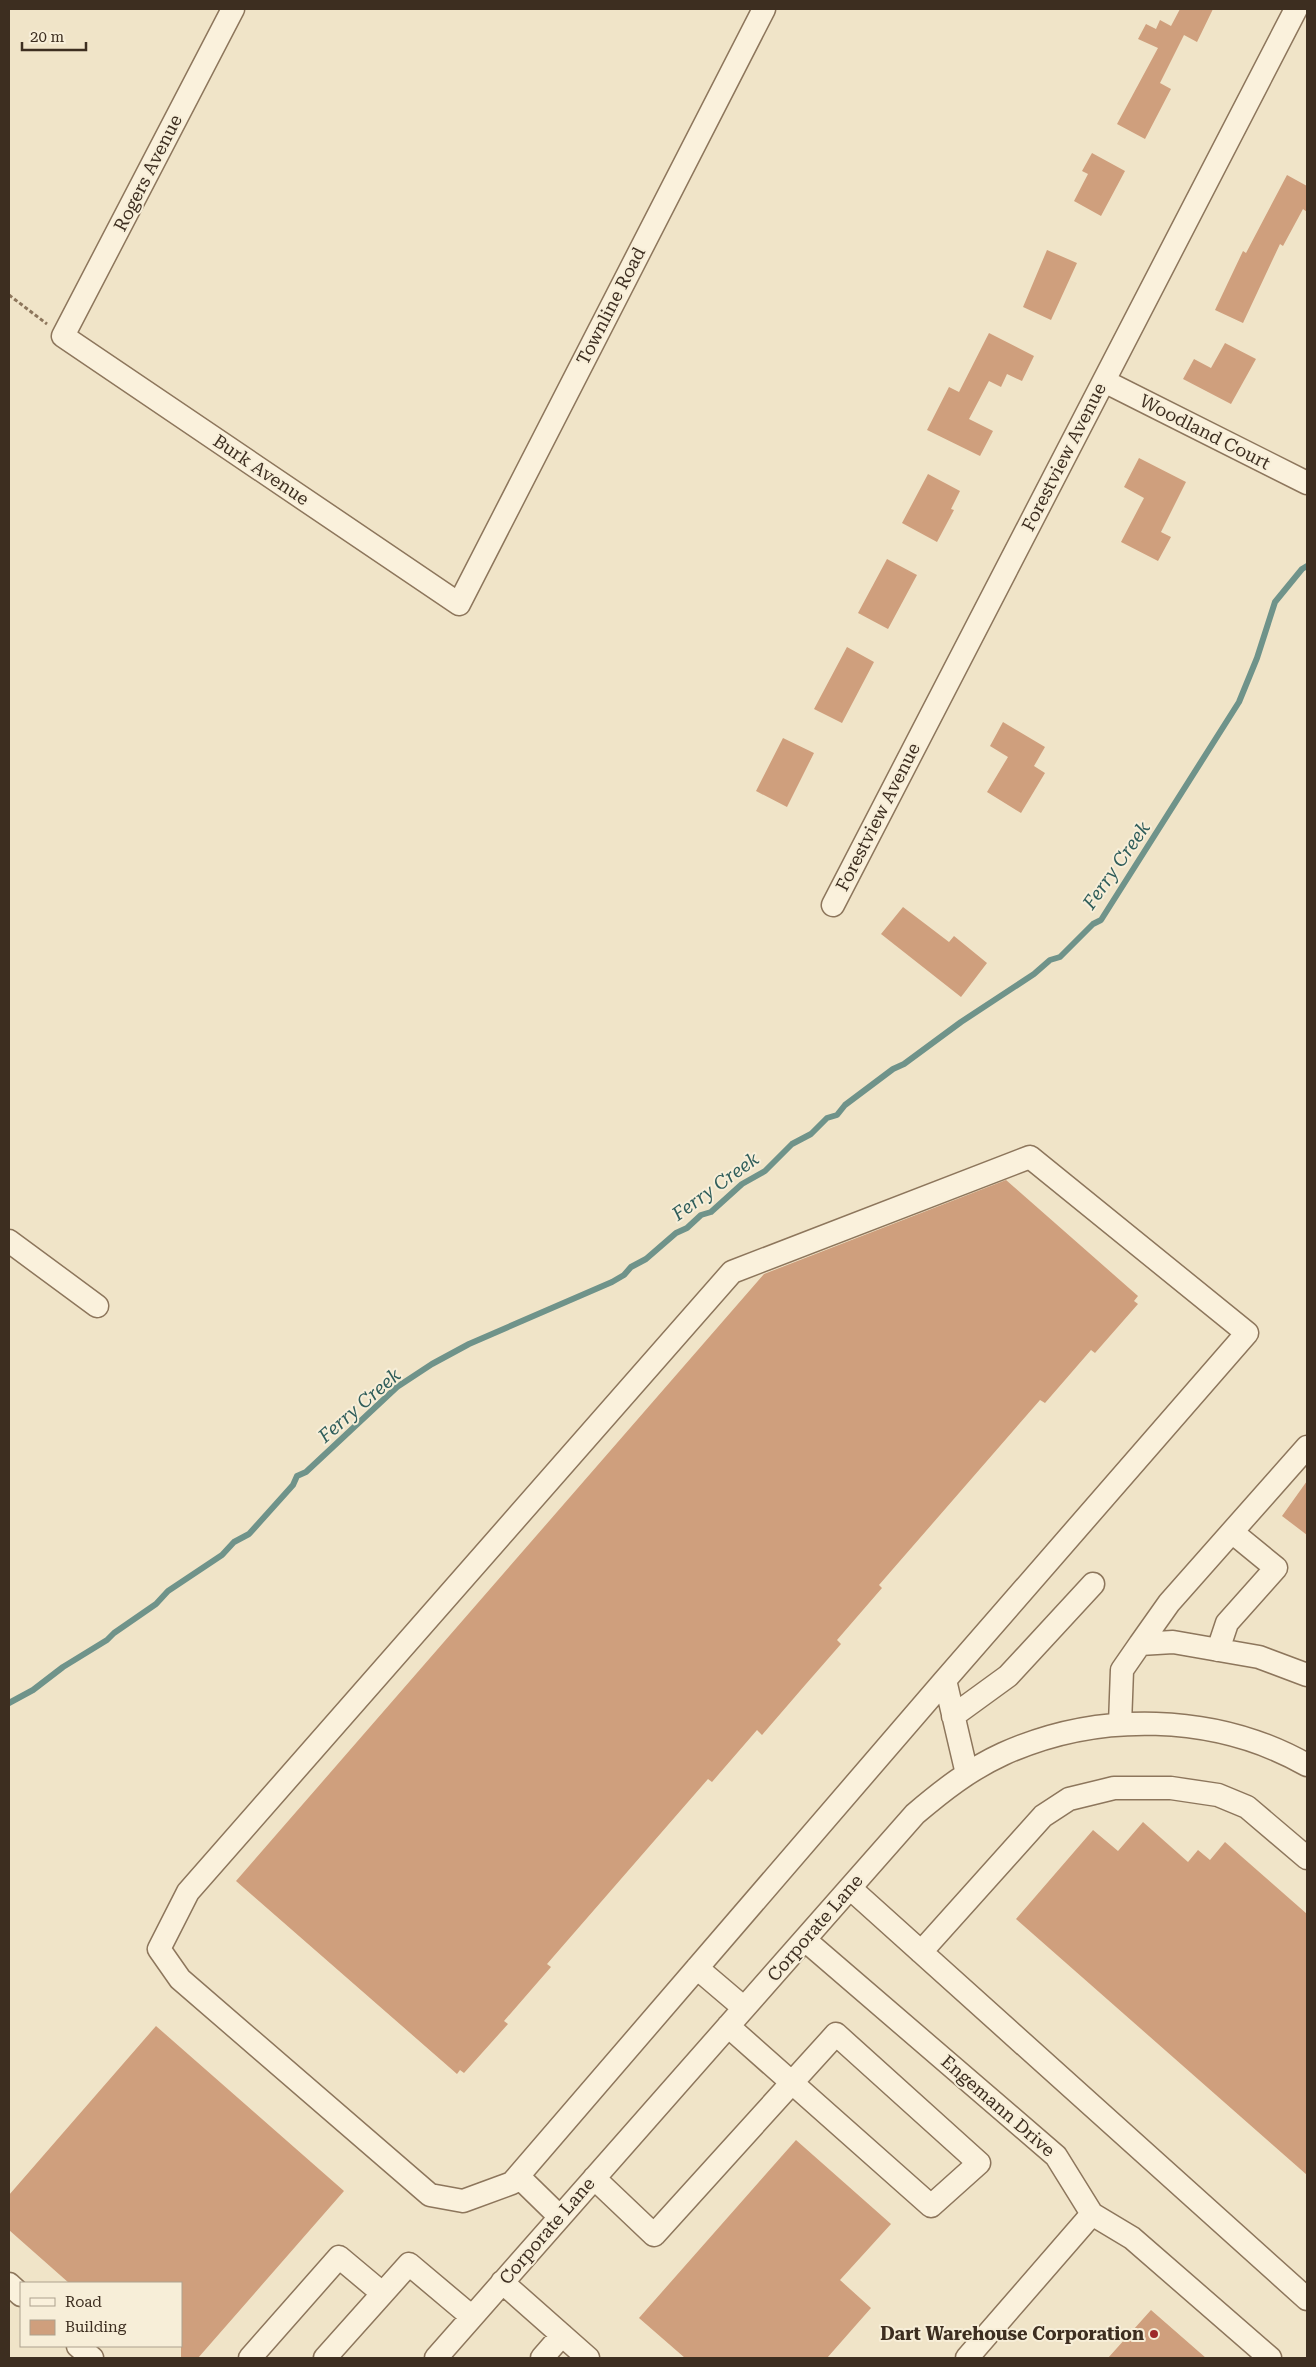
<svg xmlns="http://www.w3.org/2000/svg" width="1316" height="2367" viewBox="0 0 1316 2367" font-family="'Roboto Serif',serif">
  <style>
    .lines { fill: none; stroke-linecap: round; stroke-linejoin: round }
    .stream { stroke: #6f938a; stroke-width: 6 }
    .building { fill: #cf9f7d }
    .minor-casing { stroke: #8d765c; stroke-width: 25 }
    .path { stroke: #8d765c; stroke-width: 3; stroke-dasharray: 4 2.5; stroke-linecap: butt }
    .minor { stroke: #faf1dc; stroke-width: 22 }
    .poi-dot { fill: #9e2a2b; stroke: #f7eed8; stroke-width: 2 }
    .labels { text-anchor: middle; stroke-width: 4; stroke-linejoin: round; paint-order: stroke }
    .street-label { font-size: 18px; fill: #3d2e20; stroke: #f7eed8 }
    .poi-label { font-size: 18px; font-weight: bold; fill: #3d2e20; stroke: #f7eed8; text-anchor: end }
    .water-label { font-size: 19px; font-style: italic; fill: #2f5d5a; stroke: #f7eed8 }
  </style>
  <rect width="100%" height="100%" fill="#f0e4c8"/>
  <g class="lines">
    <!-- stream -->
    <path class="stream" d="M9,1703L33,1690L63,1667L107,1640L114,1633L156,1604L168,1591L222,1555L234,1542L249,1534L293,1485L297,1476L306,1472L397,1387L432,1364L469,1344L612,1282L624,1275L631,1267L646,1259L676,1233L687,1228L701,1215L711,1212L742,1184L765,1171L792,1144L811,1134L827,1118L837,1115L845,1105L893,1069L904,1064L961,1022L1034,974L1050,960L1060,957L1093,924L1101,920L1239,702L1257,658L1275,602L1302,569L1307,566"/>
  </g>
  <!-- building -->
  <path class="building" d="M1180,9H1213L1197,42L1184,35L1160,83L1171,89L1145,139L1117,124L1158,48L1138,39L1146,24L1156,29L1160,20L1171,26Z
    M1092,153L1125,171L1101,216L1074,201L1088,174L1082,171Z
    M1287,175L1307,186V212L1303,209L1283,246L1280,244L1243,323L1215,310L1243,251L1246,253Z
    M1047,250L1077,263L1051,320L1023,307Z
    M989,333L1034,356L1022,381L1007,374L1001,387L989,381L969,419L993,431L980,456L927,430L949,387L959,392Z
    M1225,343L1256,359L1231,404L1183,379L1194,359L1211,368Z
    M1139,458L1186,482L1161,532L1171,537L1158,561L1121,542L1144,498L1124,487Z
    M928,474L960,491L951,509L954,510L937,542L902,523Z
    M887,559L917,575L888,629L858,613Z
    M847,647L874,662L842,723L814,709Z
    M1003,722L1045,747L1034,766L1045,773L1021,813L987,792L1008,757L990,746Z
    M783,738L814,753L787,807L756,791Z
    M903,907L949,942L954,936L987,963L961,997L881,934Z
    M1006,1180L1138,1296L1134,1301L1138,1304L1095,1353L1091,1350L1045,1403L1040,1400L879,1585L882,1588L837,1640L841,1644L806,1684L762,1735L757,1730L712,1782L708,1779L547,1964L551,1967L504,2021L508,2024L464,2073L460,2070L457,2074L236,1881L764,1274Z
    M1307,1481V1535L1282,1516Z
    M1143,1822L1188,1862L1198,1850L1210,1860L1225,1842L1307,1914V2175L1016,1919L1093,1830L1118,1851Z
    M156,2026L344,2191L198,2358H181V2283H69L9,2230V2195Z
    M796,2140L891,2224L840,2280L871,2308L827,2358H685L639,2318Z
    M1151,2310L1206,2358H1108Z"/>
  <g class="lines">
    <defs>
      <path id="minor" d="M233,9L63,336L459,604L764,9
        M1104,381L1307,483
        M833,905L1296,9
        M9,1241L97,1306
        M1140,1644L1169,1603L1307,1447
        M1218,1650L1227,1623L1276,1568L1232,1532
        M945,1680L512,2183L463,2201L430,2195L180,1979L159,1949L188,1892L732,1272L1030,1157L1247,1333L945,1680L967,1774
        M953,1716L1008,1676L1093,1584
        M1120,1724L1122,1670L1140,1644L1173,1642L1259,1657L1307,1675
        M850,1888L1307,2299
        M805,1940L1056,2156L1092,2214L1132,2238L1270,2358
        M921,1952L1043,1816L1069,1799L1114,1788H1171L1218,1795L1247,1807L1307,1858
        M697,1968L744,2008
        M518,2176L560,2217
        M594,2178L654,2235L836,2034L979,2163L931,2206L728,2026
        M502,2282L588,2358
        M9,2284L21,2295
        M78,2346L92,2358
        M250,2358L339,2257L382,2293
        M325,2358L409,2264L472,2317
        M436,2358L915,1814C942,1791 970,1769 1003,1754C1098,1711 1215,1713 1307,1765
        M542,2358L562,2335
        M967,2358L1092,2214"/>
    </defs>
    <!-- minor casing -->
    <use href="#minor" class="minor-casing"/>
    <!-- path -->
    <path class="path" d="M9,295L47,324"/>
    <!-- minor -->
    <use href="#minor" class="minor"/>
  </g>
  <!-- markers -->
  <circle class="poi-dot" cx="1154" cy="2334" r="5"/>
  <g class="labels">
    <!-- street labels -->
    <g class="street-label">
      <text transform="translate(148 173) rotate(-63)" y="6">Rogers Avenue</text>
      <text transform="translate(611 306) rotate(-63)" y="6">Townline Road</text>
      <text transform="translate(1205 432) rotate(27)" y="6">Woodland Court</text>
      <text transform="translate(1064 457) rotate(-63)" y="6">Forestview Avenue</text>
      <text transform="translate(261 470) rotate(34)" y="6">Burk Avenue</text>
      <text transform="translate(878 817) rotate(-63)" y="6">Forestview Avenue</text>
      <text transform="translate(815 1928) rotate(-49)" y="6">Corporate Lane</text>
      <text transform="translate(998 2106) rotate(41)" y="6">Engemann Drive</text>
      <text transform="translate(547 2231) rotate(-49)" y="6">Corporate Lane</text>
    </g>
    <!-- poi labels -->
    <g class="poi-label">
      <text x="1144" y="2340">Dart Warehouse Corporation</text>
    </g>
    <!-- water labels -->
    <g class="water-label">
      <text transform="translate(1116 865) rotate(-55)" y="7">Ferry Creek</text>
      <text transform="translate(715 1186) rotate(-36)" y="7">Ferry Creek</text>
      <text transform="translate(359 1405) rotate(-41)" y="7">Ferry Creek</text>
    </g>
  </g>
  <!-- border -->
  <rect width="1316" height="2367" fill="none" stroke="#3d2e20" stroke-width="20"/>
  <!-- legend -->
  <rect x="20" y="2282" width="162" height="65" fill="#f7eed8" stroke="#ada18e"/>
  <rect x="30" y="2298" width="25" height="8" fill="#faf1dc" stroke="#ada18e"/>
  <text x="65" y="2307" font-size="15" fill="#3d2e20">Road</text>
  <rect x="30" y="2320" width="25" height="15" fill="#cf9f7d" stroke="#ada18e"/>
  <text x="65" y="2332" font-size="15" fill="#3d2e20">Building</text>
  <!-- scale -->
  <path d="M22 42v8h64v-8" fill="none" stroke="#3d2e20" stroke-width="2.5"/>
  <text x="30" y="42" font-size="15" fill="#3d2e20" stroke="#f7eed8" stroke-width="4" paint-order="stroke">20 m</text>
</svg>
